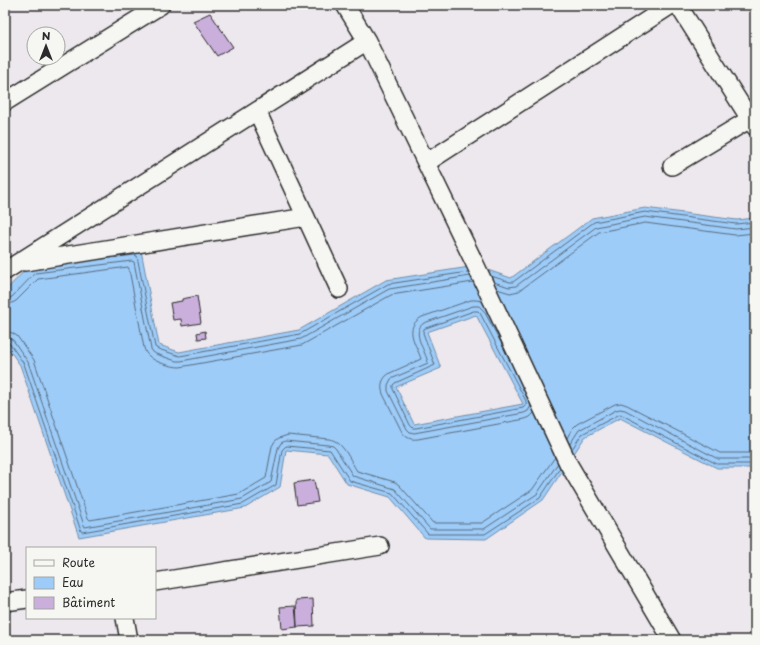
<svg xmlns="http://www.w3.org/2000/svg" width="760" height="645" viewBox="0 0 760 645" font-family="'Playpen Sans',sans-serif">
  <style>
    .water { fill: #9dccf9; stroke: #6f8ca7; fill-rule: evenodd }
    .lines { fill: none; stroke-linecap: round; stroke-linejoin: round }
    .shore { stroke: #596b7d; stroke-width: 1 }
    .building { fill: #caafdd; stroke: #2b2b2b }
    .minor-casing { stroke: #2b2b2b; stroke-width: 20 }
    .minor { stroke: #f6f6f2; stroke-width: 17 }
  </style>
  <rect width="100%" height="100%" fill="#ede8ee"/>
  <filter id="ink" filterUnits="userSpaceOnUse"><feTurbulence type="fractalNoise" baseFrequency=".025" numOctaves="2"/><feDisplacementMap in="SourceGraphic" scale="8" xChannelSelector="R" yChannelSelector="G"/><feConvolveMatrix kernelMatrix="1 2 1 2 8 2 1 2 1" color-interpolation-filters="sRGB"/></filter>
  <g filter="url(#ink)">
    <!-- water -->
    <path class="water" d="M645,208L737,220L755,218V468H717L620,418L585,437L543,500L486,539L425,538L390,497L347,484L328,454L286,450L280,487L245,508L79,537L20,365L5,344V291L30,265L141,250L159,345L179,352L299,330L386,280L476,266L511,278L592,218ZM476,315L523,404L414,424L396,387L441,368L427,332Z"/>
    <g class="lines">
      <!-- shore -->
      <path class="shore" d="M101,259L135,255L137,256L155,347L158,349L180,356L300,334L388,284L468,272
        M491,276L510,282H513L594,222L645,212L736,224L755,222
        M494,282L509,287L516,286L596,227L645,217L736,229L755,227
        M497,289L510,293L519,291L599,232L645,223L735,235L755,233
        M5,299L9,298L12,297L35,273L132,261L134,262L151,349L153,352L156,354L176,361H181L301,339L389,289L470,276
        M482,301L476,300H471L422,317C402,328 417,345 421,359L390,373C382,378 380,385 383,394L402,432C406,438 411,440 418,439L525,419L530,417L534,413
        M5,305L10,304L16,301L38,279L128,267L129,269L144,348C145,351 146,354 149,356C154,362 172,367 180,367L302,345L391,295L473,282
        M474,311H478L480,313L526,401V405L523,408L416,428H413L410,425L393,389V385L395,383L435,365L423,333L424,329Z
        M5,331L12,333L17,336L34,360L88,518L90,520L239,494L266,478L272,446L275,441L279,438L288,435L329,439C343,441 350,460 357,471L395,482L399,485L433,523H482L532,490L555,457
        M5,337L9,338L13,340L28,362L84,525L85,527L242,499L271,482L278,448L281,443L285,441L328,445L333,446L336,449L353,476L395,489L430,529H484L537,494L558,463
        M5,342L10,344L24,364L81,531L82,532L243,504L276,485L282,450L286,446L330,450L350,481L392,493L428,534H485L540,498L560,468
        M504,348L484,311L479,306H473L424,323C410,332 426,351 428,363L391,379L388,385V391L407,429L410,432L414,433L524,413L528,411L531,406
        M567,438L572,429L577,424L615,404L621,403L627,405L720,453H755
        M570,444L579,430L616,410L620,409L625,410L718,459H755
        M572,449L582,434L620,414L717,464H755"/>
    </g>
    <!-- building -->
    <path class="building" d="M210,13L233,47L217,56L193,21Z
      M197,296L201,323L182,326L181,319L173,320L170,303L182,301V299Z
      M205,331L206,338L198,339L197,333Z
      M314,480L318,502L297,505L294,483Z
      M313,599L314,626L297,627L296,600Z
      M295,606L297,627L282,629L280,607Z"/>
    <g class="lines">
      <defs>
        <path id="minor" d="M345,5L367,41L476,266L568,463L672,640
          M678,5L755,127
          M5,102L161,5
          M257,111L339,289
          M426,163L671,5
          M672,166L755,116
          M25,262L306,217
          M5,271L367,41
          M155,582L380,546
          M5,602L27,599
          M125,618L129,640"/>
      </defs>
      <!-- minor casing -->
      <use href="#minor" class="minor-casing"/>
      <!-- minor -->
      <use href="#minor" class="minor"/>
    </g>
  </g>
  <!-- margin -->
  <rect width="760" height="645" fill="none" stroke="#f6f6f2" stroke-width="20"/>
  <rect x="10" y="10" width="740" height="625" fill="none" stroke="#2b2b2b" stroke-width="1.5" filter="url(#ink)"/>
  <!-- legend -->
  <rect x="26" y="547" width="130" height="72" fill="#f6f6f2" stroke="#a5a5a2"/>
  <rect x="34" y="560" width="20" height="6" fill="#f6f6f2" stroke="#a5a5a2"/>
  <text x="62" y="567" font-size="12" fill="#2b2b2b">Route</text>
  <rect x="34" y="577" width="20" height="12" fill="#9dccf9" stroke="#a5a5a2"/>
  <text x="62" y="587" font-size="12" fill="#2b2b2b">Eau</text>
  <rect x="34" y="597" width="20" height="12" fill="#caafdd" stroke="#a5a5a2"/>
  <text x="62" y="607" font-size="12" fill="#2b2b2b">Bâtiment</text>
  <!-- north arrow -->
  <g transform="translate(46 46)"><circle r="19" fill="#f6f6f2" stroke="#a5a5a2"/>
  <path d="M0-3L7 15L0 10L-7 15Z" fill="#2b2b2b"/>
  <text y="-6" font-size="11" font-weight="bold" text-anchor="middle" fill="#2b2b2b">N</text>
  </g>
</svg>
